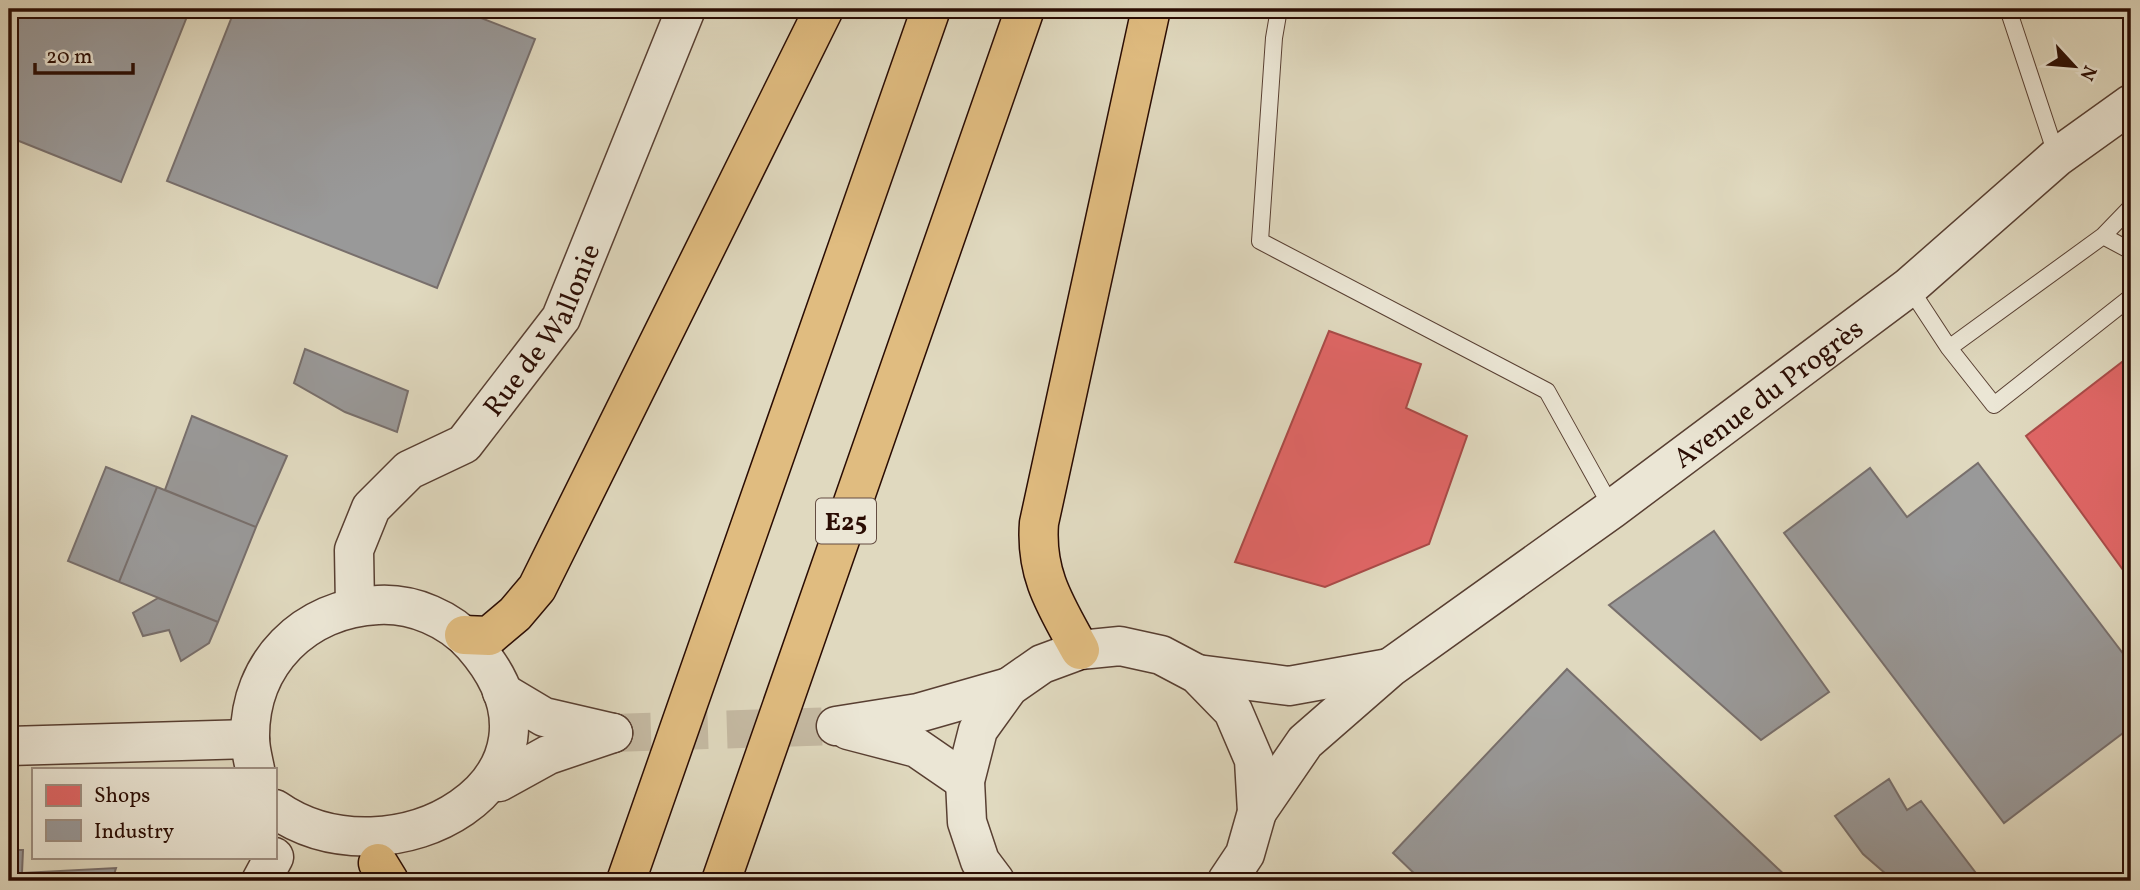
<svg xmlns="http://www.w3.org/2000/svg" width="2140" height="890" viewBox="0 0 2140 890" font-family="Vollkorn,serif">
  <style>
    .shops { fill: #e06666; stroke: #a94b48; stroke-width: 2 }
    .industry { fill: #999; stroke: #786f6c; stroke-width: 2 }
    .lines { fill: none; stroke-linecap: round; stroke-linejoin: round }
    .tertiary-tunnel { stroke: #c5baa3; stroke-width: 38; stroke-dasharray: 38 19; stroke-linecap: butt }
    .service-casing { stroke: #583f32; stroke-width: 18 }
    .tertiary-casing { stroke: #583f32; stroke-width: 41 }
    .motorway-casing { stroke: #2a0c03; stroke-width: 41 }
    .service { stroke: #ebe6d5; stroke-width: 16 }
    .tertiary { stroke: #ebe6d5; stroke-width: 38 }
    .motorway { stroke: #e0bc80; stroke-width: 38 }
    .labels { text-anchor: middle; stroke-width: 7; stroke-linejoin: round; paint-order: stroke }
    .shield { fill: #ebe6d5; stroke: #644d42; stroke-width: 2 }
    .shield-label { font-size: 26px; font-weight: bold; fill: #2a0c03 }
    .street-label { font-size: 28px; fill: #2a0c03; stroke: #ebe6d5 }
  </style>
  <rect width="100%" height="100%" fill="#e0d9bf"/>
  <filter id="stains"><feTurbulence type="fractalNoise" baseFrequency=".00286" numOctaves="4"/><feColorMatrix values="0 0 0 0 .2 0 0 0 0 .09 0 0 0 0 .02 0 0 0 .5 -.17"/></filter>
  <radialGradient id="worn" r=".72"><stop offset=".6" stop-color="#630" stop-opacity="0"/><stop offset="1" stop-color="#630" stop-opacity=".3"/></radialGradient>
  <!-- shops -->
  <path class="shops" d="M1329,331L1421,364L1406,408L1467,436L1429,544L1325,587L1235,562Z
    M2131,355V581L2026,436Z"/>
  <!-- industry -->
  <path class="industry" d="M9,9H190L121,182L9,137Z
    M235,9H458L535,39L437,288L167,181Z
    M305,349L408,391L397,432L345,412L294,383Z
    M192,416L287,456L256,527L165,490Z
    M1978,463L2131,664V727L2004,823L1784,533L1870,468L1907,517Z
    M106,467L157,487L119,582L68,561Z
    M157,487L256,527L218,622L119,582Z
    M1714,531L1829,692L1761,740L1609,605Z
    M158,598L218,622L209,643L181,661L169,630L143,636L133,613Z
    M1567,669L1791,881H1422L1393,853Z
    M1889,779L1907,810L1921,801L1982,881H1894L1863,854L1835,816Z
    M9,850H23L22,873L116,868L112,881H9Z"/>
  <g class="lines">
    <!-- tertiary-tunnel -->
    <path class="tertiary-tunnel" d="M613,733L836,726"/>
    <defs>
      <path id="service" d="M1279,9L1274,38L1260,241L1547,391L1612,508
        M2008,9L2057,157
        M2103,236L2131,207
        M1909,287L1949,348L1994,405L2131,297
        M1949,348L2103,236L2131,251"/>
      <g id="tertiary">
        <path id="s1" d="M355,606L354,550L371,508L409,470L464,444L561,318L686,9"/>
        <path d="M1197,674L1289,686L1389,668"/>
        <path d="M502,692L544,717L613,733"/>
        <path d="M836,726L918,713L1009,687"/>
        <path d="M848,730L917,748L965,781"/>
        <path d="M9,746L250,739"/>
        <path d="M255,769C253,759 250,748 250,738C249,663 305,608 378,605C413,603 450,619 473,645C591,779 391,890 275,809"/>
        <path d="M499,782L548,755L613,733"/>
        <path id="s2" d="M1257,812L1305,742L1391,667L1612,509L1909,287L2057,157L2131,104"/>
        <path d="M261,881L274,857"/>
        <path d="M995,881L980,861L967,822L965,781L978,730L1009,687L1042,664L1080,650L1120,646L1161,655L1197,674L1233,711L1254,760L1257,812L1245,854L1227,881"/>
      </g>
      <path id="motorway" d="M464,635L489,636L515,614L537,588L824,9
        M1080,650C1056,606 1035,575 1039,523L1151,9
        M378,863L389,881
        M626,881L931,9
        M721,881L1025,9"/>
    </defs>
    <!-- service casing -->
    <use href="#service" class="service-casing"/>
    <!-- tertiary casing -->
    <use href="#tertiary" class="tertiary-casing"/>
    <!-- motorway casing -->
    <use href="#motorway" class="motorway-casing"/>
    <!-- service -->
    <use href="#service" class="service"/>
    <!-- tertiary -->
    <use href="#tertiary" class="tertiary"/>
    <!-- motorway -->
    <use href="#motorway" class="motorway"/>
  </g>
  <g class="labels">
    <!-- shield labels -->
    <rect class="shield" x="816" y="498.5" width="60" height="45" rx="5"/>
    <g class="shield-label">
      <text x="846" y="530">E25</text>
    </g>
    <!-- street labels -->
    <g class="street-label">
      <text dy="10" stroke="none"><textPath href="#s1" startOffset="355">Rue de Wallonie</textPath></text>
      <text dy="10" stroke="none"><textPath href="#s2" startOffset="665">Avenue du Progrès</textPath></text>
    </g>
  </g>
  <!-- margin -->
  <rect width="2140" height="890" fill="none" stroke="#e0d9bf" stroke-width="35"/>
  <rect x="10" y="10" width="2119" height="869" fill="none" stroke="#2a0c03" stroke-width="3.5"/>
  <rect x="18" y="18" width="2105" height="855" fill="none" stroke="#2a0c03" stroke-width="2"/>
  <!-- legend -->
  <rect x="32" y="768" width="245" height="91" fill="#ebe6d5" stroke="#9e8f81" stroke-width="2"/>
  <rect x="46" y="785" width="35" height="21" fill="#e06666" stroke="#9e8f81" stroke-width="2"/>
  <text x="94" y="802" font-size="21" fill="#2a0c03">Shops</text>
  <rect x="46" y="820" width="35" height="21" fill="#999999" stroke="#9e8f81" stroke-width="2"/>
  <text x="94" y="838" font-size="21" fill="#2a0c03">Industry</text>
  <!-- north arrow -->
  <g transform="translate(2074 66) rotate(116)" stroke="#ebe6d5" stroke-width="5" paint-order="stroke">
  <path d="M0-5L12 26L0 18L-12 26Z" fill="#2a0c03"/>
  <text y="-10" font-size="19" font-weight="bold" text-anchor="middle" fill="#2a0c03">N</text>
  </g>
  <!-- scale -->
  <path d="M35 63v10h98v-10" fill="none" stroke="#2a0c03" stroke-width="3.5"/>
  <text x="46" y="63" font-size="21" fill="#2a0c03" stroke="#ebe6d5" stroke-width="5" paint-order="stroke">20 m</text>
  <rect width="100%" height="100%" filter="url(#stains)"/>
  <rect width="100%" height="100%" fill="url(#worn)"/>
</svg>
